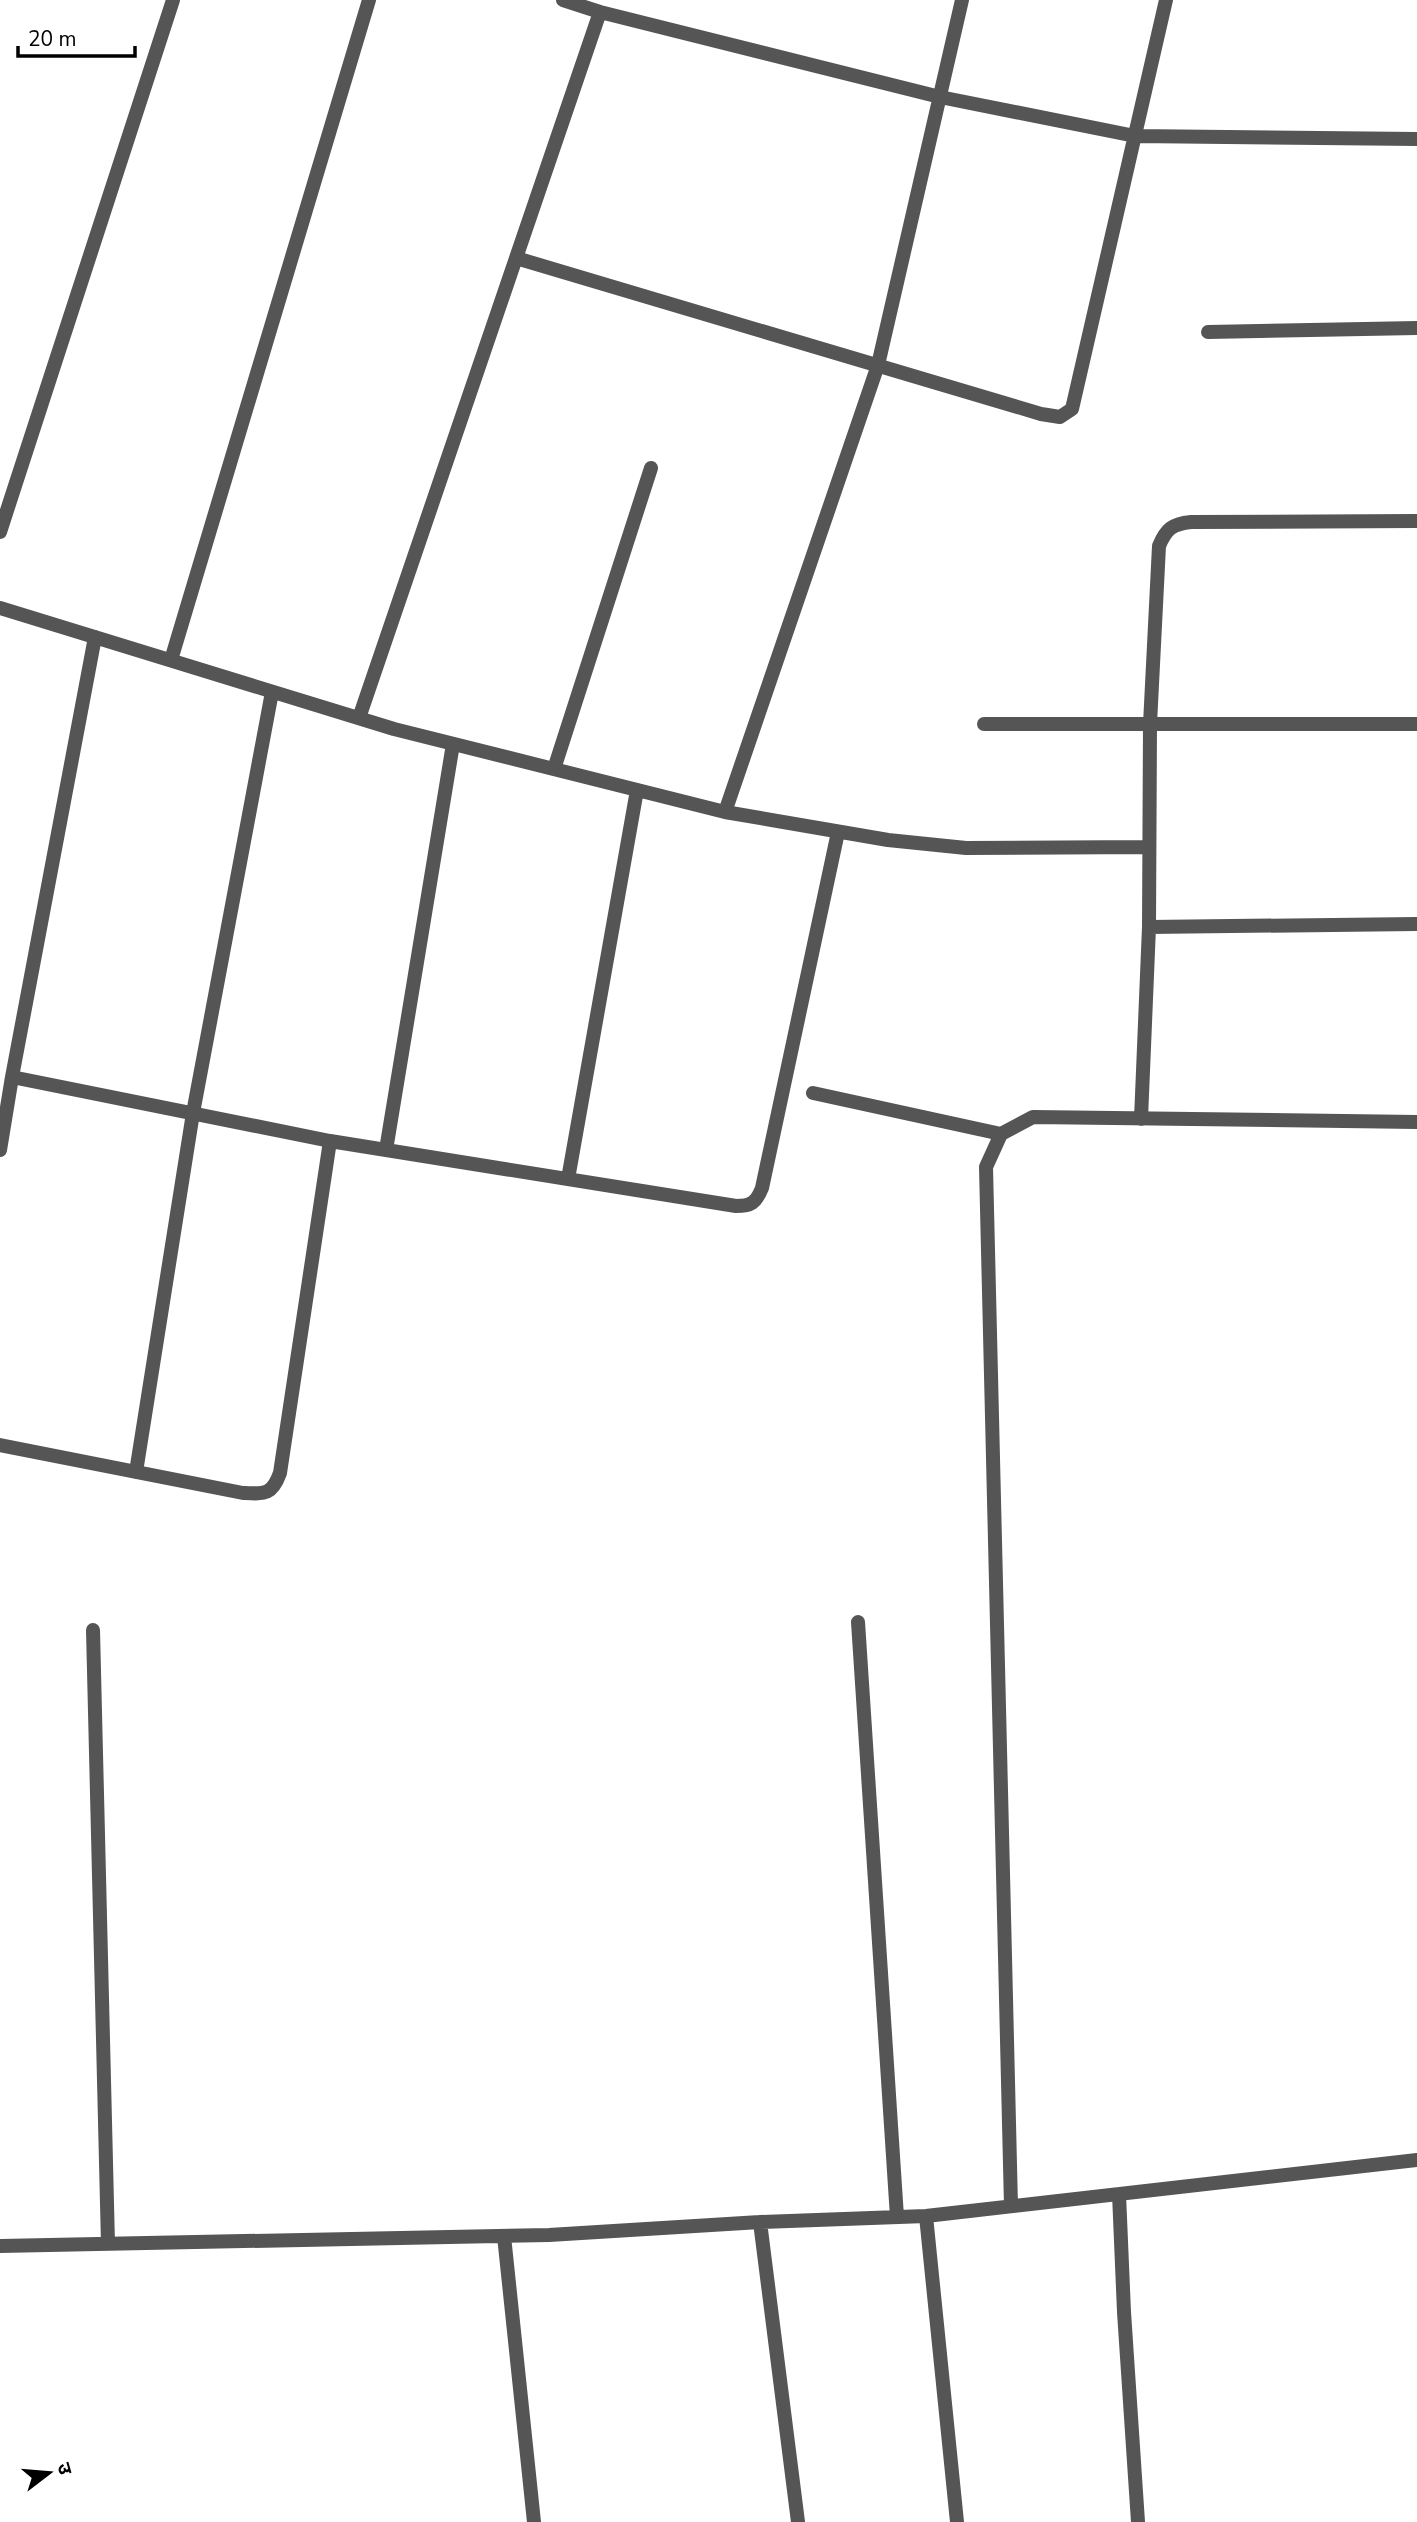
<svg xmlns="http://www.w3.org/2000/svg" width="1417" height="2522" viewBox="0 0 1417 2522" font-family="'Nunito Sans','Noto Sans Devanagari',sans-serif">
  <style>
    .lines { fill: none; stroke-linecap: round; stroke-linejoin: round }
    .street { stroke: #555; stroke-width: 14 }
  </style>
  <rect width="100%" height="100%" fill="#fff"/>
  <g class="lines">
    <!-- street -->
    <path class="street" d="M563,0L600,12L940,97L1135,136L1417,139
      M516,258L1041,414L1060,417L1072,409L1166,0
      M1208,332L1417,328
      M0,532L173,0
      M0,608L394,729L725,812L888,840L966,848L1149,847
      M171,660L369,0
      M359,718L600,12
      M984,724H1417
      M554,769L651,468
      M725,812L878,365L962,0
      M1149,927L1417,924
      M12,1077L95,637
      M813,1093L1001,1134
      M1141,1119L1149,927L1150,724L1159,546C1166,529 1172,524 1191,522L1417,521
      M0,1150L12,1077L330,1141L736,1206C751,1206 756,1203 762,1188L838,832
      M386,1150L453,744
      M568,1179L637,790
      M0,1445L243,1493C265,1494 272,1495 280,1473L330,1141
      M136,1472L193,1113L272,692
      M858,1622L897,2217
      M93,1630L108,2244
      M1119,2194L1124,2312L1138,2522
      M1011,2206L986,1167L1001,1134L1033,1117L1417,1122
      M926,2216L957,2522
      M760,2222L798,2522
      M504,2236L534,2522
      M0,2246L549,2235L760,2222L926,2216L1417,2160"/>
  </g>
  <!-- north arrow -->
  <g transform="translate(49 2473) rotate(74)" stroke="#ffffff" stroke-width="5" paint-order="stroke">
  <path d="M0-5L12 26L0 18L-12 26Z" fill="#000000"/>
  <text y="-10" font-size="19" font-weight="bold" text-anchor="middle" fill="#000000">उ</text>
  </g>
  <!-- scale -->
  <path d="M18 46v10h117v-10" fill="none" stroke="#000000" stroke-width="3.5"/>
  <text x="28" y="46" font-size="21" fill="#000000" stroke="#ffffff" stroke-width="5" paint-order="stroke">20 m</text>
</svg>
